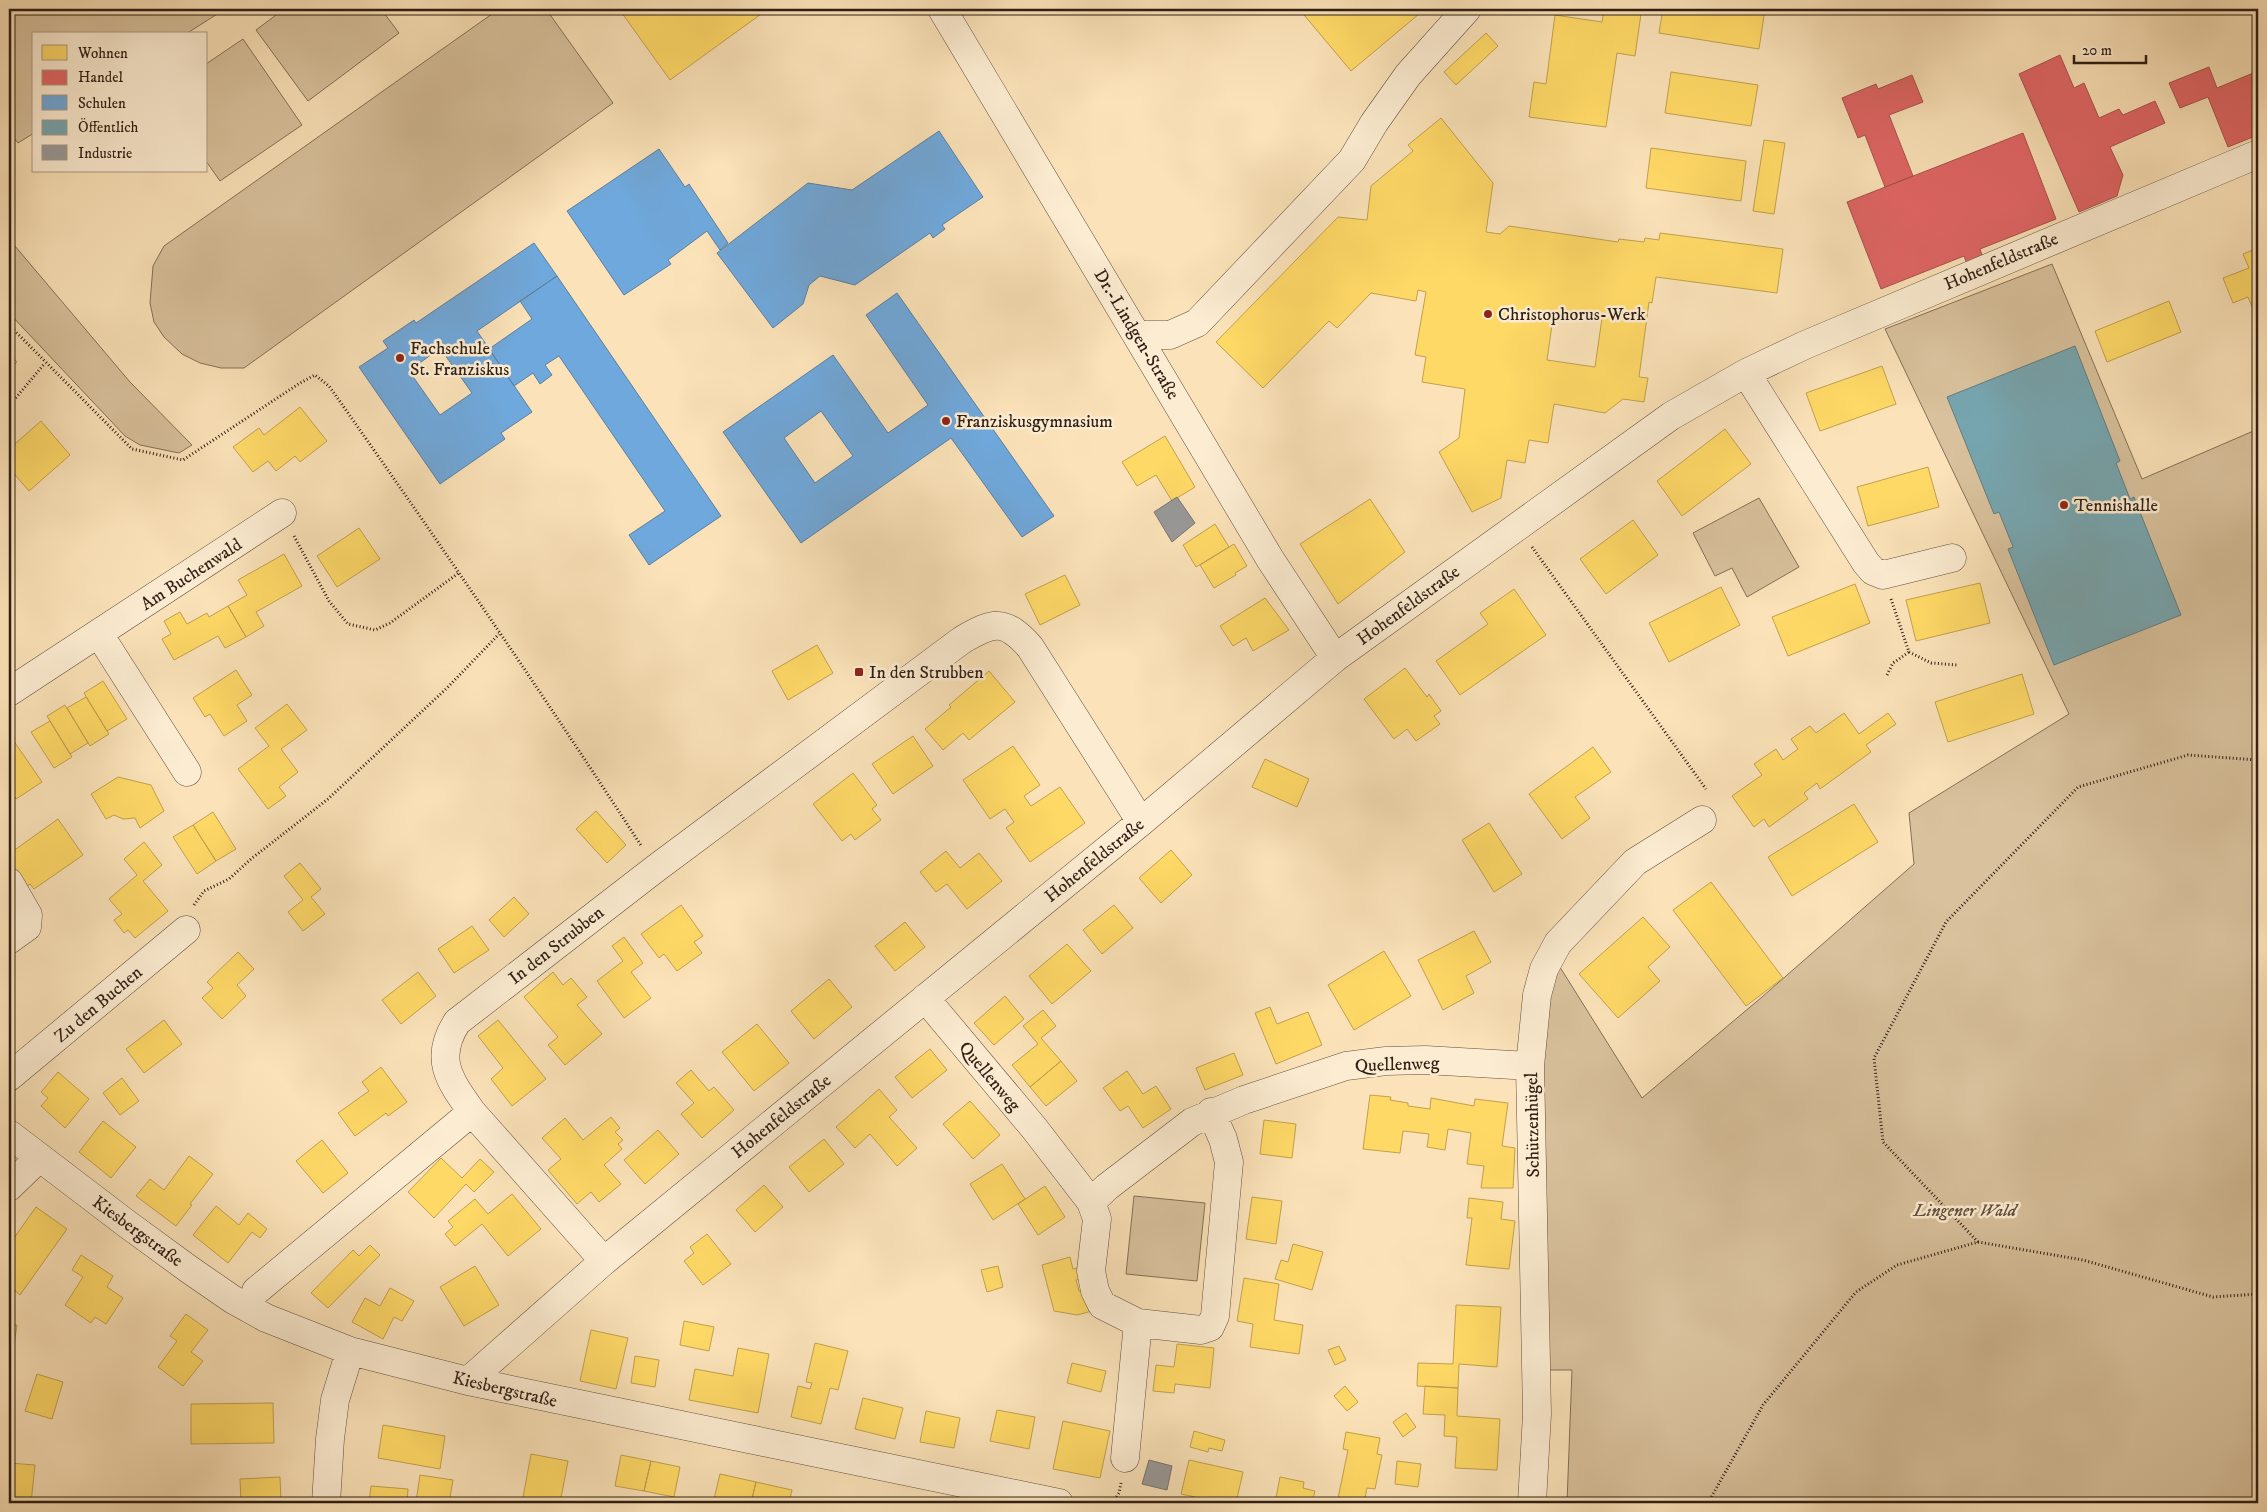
<svg xmlns="http://www.w3.org/2000/svg" width="2267" height="1512" viewBox="0 0 2267 1512" font-family="'IM FELL DW Pica',serif">
  <style>
    .green { fill: #d8c19c; stroke: #847058 }
    .homes { fill: #ffd966; stroke: #c1a14e; fill-rule: evenodd }
    .shops { fill: #e06666; stroke: #ab504e }
    .schools { fill: #6fa8dc; stroke: #5c7fa0; fill-rule: evenodd }
    .public { fill: #76a5af; stroke: #617c81 }
    .industry { fill: #999; stroke: #797471 }
    .lines { fill: none; stroke-linecap: round; stroke-linejoin: round }
    .minor-casing { stroke: #624f3e; stroke-width: 29 }
    .path { stroke: #2f1e15; stroke-width: 3; stroke-dasharray: 1 2.5; stroke-linecap: butt }
    .minor { stroke: #fcecd1; stroke-width: 28 }
    .poi-dot { fill: #8f2418; stroke: #fcecd1; stroke-width: 2 }
    .labels { text-anchor: middle; stroke-width: 5; stroke-linejoin: round; paint-order: stroke }
    .street-label { font-size: 18px; fill: #2f1e15; stroke: #fcecd1 }
    .poi-label { font-size: 18px; fill: #2f1e15; stroke: #fcecd1; text-anchor: start }
    .park-label { font-size: 18px; font-style: italic; fill: #624f3e; stroke: #fcecd1 }
  </style>
  <rect width="100%" height="100%" fill="#fbe2b8"/>
  <filter id="stains"><feTurbulence type="fractalNoise" baseFrequency=".004" numOctaves="4"/><feColorMatrix values="0 0 0 0 .2 0 0 0 0 .09 0 0 0 0 .02 0 0 0 .5 -.17"/></filter>
  <radialGradient id="worn" r=".72"><stop offset=".6" stop-color="#630" stop-opacity="0"/><stop offset="1" stop-color="#630" stop-opacity=".3"/></radialGradient>
  <!-- green -->
  <path class="green" d="M9,9H225L186,34H34V133L18,143L9,132Z
    M284,9H381L399,33L308,101L256,30Z
    M499,9H546L613,103L244,368H221L200,363L182,354L164,337L154,322L150,303L153,266L164,246Z
    M243,39L302,125L220,181L206,161V64Z
    M9,239L130,382L192,445L179,453L140,445L125,436L9,313Z
    M2052,264L2142,479L2258,429V1503H1567L1572,1370H1549L1539,999L1558,964L1642,1098L1762,997L1914,864L1909,813L2069,714L1885,329Z
    M1759,498L1799,567L1747,597L1732,568L1715,576L1693,533Z
    M1134,1196L1205,1203L1197,1281L1126,1274Z"/>
  <!-- homes -->
  <path class="homes" d="M619,9H768L670,80Z
    M1299,9H1425L1351,71Z
    M1663,9H1765L1759,49L1659,33Z
    M1604,10L1641,14L1635,56L1617,53L1606,127L1529,117L1534,82L1546,84L1555,15L1602,22Z
    M1486,33L1498,46L1456,85L1444,72Z
    M1671,72L1758,85L1751,126L1665,113Z
    M1441,118L1493,183L1486,232L1500,234L1509,226L1618,242L1619,239L1644,242L1645,238L1659,240L1660,233L1783,249L1777,293L1656,277L1652,303L1649,302L1639,377L1648,378L1644,402L1623,399L1605,413L1554,404L1548,443L1529,440L1525,463L1507,460L1501,498L1472,512L1439,452L1459,438L1465,389L1422,382L1426,357L1415,355L1426,292L1418,290L1416,301L1371,293L1337,328L1329,321L1263,388L1216,342L1338,217L1367,220L1371,186L1413,151L1408,145ZM1554,311L1602,318L1595,367L1547,360Z
    M1764,140L1785,143L1774,214L1753,211Z
    M1651,148L1746,161L1741,201L1646,188Z
    M2258,248V321L2248,297L2233,303L2223,278L2249,268L2243,254Z
    M2169,301L2181,332L2107,362L2095,331Z
    M9,353L17,362L9,370Z
    M1882,366L1896,404L1820,431L1806,393Z
    M300,407L327,441L300,462L295,456L276,471L268,461L253,472L233,447L259,428L264,435Z
    M41,421L70,455L29,491L9,468V449Z
    M1725,429L1751,464L1682,516L1657,481Z
    M1165,436L1195,487L1172,501L1156,475L1137,486L1122,462Z
    M1928,467L1939,507L1868,526L1857,487Z
    M1370,499L1405,552L1338,604L1300,544Z
    M1633,520L1658,555L1606,594L1580,559Z
    M1215,524L1229,547L1196,567L1183,545Z
    M359,528L380,559L337,587L317,556Z
    M1234,544L1247,566L1235,573L1236,575L1214,588L1200,565Z
    M284,554L302,586L256,612L264,626L246,637L228,606L247,595L238,580Z
    M1065,575L1080,605L1040,625L1025,594Z
    M1980,583L1990,623L1916,641L1906,600Z
    M1855,584L1870,623L1788,656L1772,617Z
    M1721,587L1740,625L1669,662L1649,623Z
    M1514,589L1546,635L1460,695L1436,661L1488,624L1480,613Z
    M1265,598L1289,630L1253,651L1246,638L1233,646L1220,626Z
    M228,606L246,637L225,648L218,636L174,660L162,639L171,634L164,621L180,612L187,624L207,613L209,617Z
    M817,645L833,673L788,700L772,671Z
    M1405,668L1427,697L1429,694L1441,711L1434,716L1440,724L1416,741L1407,729L1394,739L1364,699Z
    M236,670L252,695L237,705L247,721L224,736L210,714L205,717L193,698Z
    M989,671L1015,702L969,740L963,733L943,750L925,729L951,707L949,705Z
    M2022,674L2034,714L1948,742L1935,702Z
    M103,681L127,719L107,731L84,693Z
    M86,697L109,734L90,746L67,708Z
    M287,704L307,730L281,749L298,772L279,787L286,796L268,809L238,769L269,746L255,728Z
    M65,705L88,743L70,754L47,716Z
    M1844,713L1859,734L1888,713L1896,724L1866,745L1871,752L1820,789L1817,783L1804,793L1808,799L1769,827L1764,819L1754,827L1732,796L1762,775L1754,764L1776,749L1783,760L1798,749L1791,739L1810,726L1816,733Z
    M50,721L72,757L54,768L31,732Z
    M9,734L42,782L16,799L9,788Z
    M913,736L933,766L893,794L872,764Z
    M1013,746L1040,785L1024,796L1031,806L1060,787L1085,823L1030,862L1006,828L1014,822L1005,809L990,819L963,780Z
    M1593,747L1611,772L1575,797L1590,818L1562,839L1529,794Z
    M1265,759L1309,779L1297,807L1252,787Z
    M853,773L877,805L872,809L881,820L855,840L851,834L842,841L813,804Z
    M118,777L151,785L164,811L140,828L135,818L123,819L114,815L106,819L91,794Z
    M9,788L15,798L9,802Z
    M1854,804L1878,842L1792,896L1768,857Z
    M596,811L626,845L607,863L576,829Z
    M213,812L236,849L216,861L193,825Z
    M58,819L83,855L34,889L30,884L26,887L9,861V854Z
    M1489,823L1522,874L1494,892L1462,840Z
    M193,825L216,861L197,874L173,837Z
    M144,842L162,865L143,881L168,911L135,938L128,930L124,933L114,920L122,914L109,899L137,875L124,859Z
    M1171,850L1192,875L1161,903L1139,878Z
    M946,851L960,868L979,853L1002,881L967,909L947,884L936,892L920,872Z
    M300,863L321,889L311,897L325,914L303,931L288,912L303,900L284,876Z
    M1711,882L1783,978L1746,1006L1673,910Z
    M514,897L529,914L504,937L489,920Z
    M681,905L703,936L694,942L702,953L677,971L664,954L659,958L641,934Z
    M1114,905L1133,928L1102,954L1083,930Z
    M1643,917L1670,947L1648,967L1660,981L1618,1018L1579,974Z
    M905,922L925,947L895,971L875,946Z
    M472,926L489,950L454,973L438,949Z
    M1474,931L1491,962L1466,976L1474,993L1443,1010L1418,960Z
    M624,937L643,963L631,972L651,998L624,1018L597,981L623,961L612,946Z
    M1067,944L1091,971L1052,1004L1029,976Z
    M1384,951L1411,996L1354,1030L1328,985Z
    M238,952L254,969L237,985L246,996L222,1019L202,998L213,988L207,982Z
    M418,972L436,996L401,1024L382,1000Z
    M553,972L563,985L571,978L587,997L577,1005L602,1034L565,1065L548,1045L558,1037L524,997Z
    M829,979L852,1007L814,1039L791,1011Z
    M1005,996L1024,1019L994,1045L974,1023Z
    M1270,1007L1277,1024L1308,1012L1322,1045L1276,1064L1255,1013Z
    M1043,1010L1056,1026L1041,1038L1061,1061L1030,1087L1012,1065L1038,1044L1023,1026Z
    M164,1020L182,1044L144,1073L126,1049Z
    M498,1020L546,1079L512,1106L491,1079L503,1068L478,1036Z
    M757,1024L789,1063L754,1091L722,1052Z
    M930,1049L947,1070L912,1098L895,1077Z
    M1234,1053L1243,1075L1205,1090L1196,1068Z
    M1061,1061L1077,1081L1046,1106L1030,1087Z
    M381,1067L407,1102L388,1116L386,1113L355,1136L338,1113L369,1091L362,1082Z
    M691,1070L709,1091L714,1087L734,1110L702,1138L681,1114L694,1103L676,1083Z
    M1127,1071L1143,1094L1156,1086L1171,1109L1143,1128L1128,1106L1120,1111L1103,1088Z
    M58,1072L89,1099L65,1128L41,1106L48,1098L41,1092Z
    M122,1078L139,1101L120,1115L103,1093Z
    M879,1089L897,1110L889,1117L917,1148L897,1166L870,1134L855,1148L836,1127Z
    M1370,1095L1391,1097L1390,1100L1408,1103V1106L1430,1109L1431,1098L1474,1106L1475,1099L1508,1103L1502,1146L1515,1148L1513,1188H1481L1484,1166L1467,1164L1471,1133L1448,1129L1445,1150L1427,1147L1429,1134L1403,1131L1400,1153L1363,1149Z
    M970,1101L1000,1135L973,1159L943,1124Z
    M611,1117L620,1128L615,1132L623,1140L618,1144L622,1149L604,1165L621,1184L599,1202L591,1192L577,1204L548,1170L561,1159L542,1138L565,1118L583,1140Z
    M1264,1120L1296,1124L1292,1158L1260,1154Z
    M103,1121L136,1147L111,1178L79,1152Z
    M658,1130L679,1154L645,1184L624,1160Z
    M824,1139L844,1164L809,1192L789,1167Z
    M322,1140L348,1173L323,1193L296,1161Z
    M189,1156L213,1174L190,1204L192,1205L176,1226L136,1196L150,1179L164,1190Z
    M441,1158L462,1178L480,1159L494,1172L474,1192L466,1184L434,1218L408,1192Z
    M1002,1164L1025,1199L993,1220L970,1184Z
    M764,1185L783,1207L755,1232L736,1210Z
    M1045,1186L1065,1217L1038,1235L1018,1204Z
    M512,1194L541,1229L508,1256L482,1224L455,1246L445,1234L453,1227L448,1221L475,1199L488,1214Z
    M1252,1197L1282,1201L1276,1244L1246,1239Z
    M1469,1198L1503,1202L1501,1219L1515,1221L1509,1269L1466,1265L1472,1218H1467Z
    M216,1206L239,1225L248,1213L267,1229L260,1238L252,1232L228,1263L193,1235Z
    M36,1207L67,1229L20,1295L9,1286V1245Z
    M707,1234L731,1264L703,1285L684,1261L694,1253L690,1247Z
    M1293,1244L1323,1252L1312,1290L1275,1279L1281,1260L1288,1262Z
    M370,1245L380,1255L328,1308L311,1293L353,1250L359,1256Z
    M81,1255L113,1276L107,1287L123,1298L106,1324L95,1317L91,1323L65,1305L83,1277L72,1270Z
    M1070,1257L1073,1269L1081,1267L1084,1278L1076,1280L1079,1291L1086,1289L1092,1311L1077,1315L1054,1311L1042,1265Z
    M475,1266L499,1305L464,1326L440,1287Z
    M998,1266L1003,1287L987,1292L981,1270Z
    M1244,1278L1279,1284L1274,1320L1303,1325L1299,1354L1250,1347L1253,1324L1237,1321Z
    M390,1288L414,1301L402,1321L394,1317L383,1339L352,1322L365,1298L380,1306Z
    M1456,1305L1501,1307L1497,1367L1459,1364L1458,1388L1417,1386L1418,1363L1453,1364Z
    M186,1314L208,1330L191,1352L203,1361L183,1386L158,1367L177,1341L170,1336Z
    M684,1321L714,1327L709,1351L680,1345Z
    M9,1324L17,1325L10,1371H9Z
    M591,1330L628,1338L616,1389L580,1381Z
    M815,1343L848,1351L838,1390L830,1388L821,1424L791,1417L798,1386L810,1389L812,1383L806,1382Z
    M1177,1344L1214,1348L1210,1388L1175,1384L1174,1393L1153,1391L1156,1365L1174,1367Z
    M1339,1346L1346,1360L1335,1365L1328,1350Z
    M738,1348L769,1354L758,1413L689,1400L695,1369L733,1376Z
    M635,1356L659,1360L655,1387L631,1383Z
    M1072,1363L1106,1371L1101,1392L1067,1383Z
    M37,1374L63,1382L52,1419L25,1411Z
    M1345,1386L1358,1402L1347,1411L1334,1396Z
    M1425,1386L1458,1388L1457,1416L1500,1419L1497,1470L1455,1468L1457,1437L1444,1436L1445,1415L1423,1414Z
    M863,1398L903,1408L895,1439L855,1429Z
    M273,1403L274,1443L191,1444V1404Z
    M997,1410L1035,1417L1029,1449L990,1441Z
    M926,1411L960,1418L954,1448L920,1442Z
    M1406,1413L1416,1427L1403,1437L1393,1422Z
    M1063,1421L1110,1431L1100,1478L1053,1469Z
    M383,1425L445,1436L440,1469L378,1458Z
    M1194,1431L1225,1440L1222,1451L1209,1448L1208,1452L1190,1447Z
    M1346,1432L1380,1438L1377,1454L1382,1455L1375,1489L1367,1488L1364,1503H1337L1348,1450L1343,1449Z
    M531,1454L568,1461L560,1503H522Z
    M621,1455L651,1461L644,1491L615,1486Z
    M1189,1460L1243,1472L1236,1503H1222L1181,1494Z
    M651,1461L680,1467L674,1497L644,1491Z
    M1397,1461L1421,1464L1418,1487L1395,1484Z
    M9,1463L35,1465L31,1503H9Z
    M720,1474L756,1482L751,1503H713Z
    M420,1475L453,1480L449,1503L416,1502Z
    M280,1477L281,1503H241L240,1479Z
    M1280,1477L1304,1482L1303,1488L1315,1491L1312,1503H1275Z
    M756,1482L792,1490L789,1503H751Z
    M371,1486L408,1489L407,1503H369Z"/>
  <!-- shops -->
  <path class="shops" d="M2060,55L2074,88L2084,83L2099,118L2119,109L2123,115L2155,101L2165,123L2110,147L2123,175L2117,196L2079,212L2019,74Z
    M2209,67L2217,88L2258,71V135L2228,147L2208,97L2180,108L2169,83Z
    M1912,75L1923,102L1889,115L1913,176L1885,187L1865,135L1858,138L1842,98L1876,84L1878,89Z
    M2023,133L2056,219L1980,249L1983,258L1967,264L1964,256L1881,289L1847,202Z"/>
  <!-- schools -->
  <path class="schools" d="M939,131L983,197L942,225L945,229L933,238L930,233L855,285L820,276L809,285L803,304L773,328L717,253L808,183L852,190Z
    M659,149L685,187L689,184L728,243L720,250L707,231L668,260L671,264L624,295L567,211Z
    M534,243L557,276L477,331L532,412L501,433L505,439L440,484L359,367L388,348L383,341L414,320L416,323ZM440,348L472,393L440,415L409,371Z
    M557,276L721,516L649,565L629,535L665,511L559,356L545,365L552,375L540,384L533,373L514,386L489,349L532,319L520,301Z
    M897,293L1054,516L1022,537L951,438L801,543L723,432L833,355L888,433L928,405L866,315ZM821,411L853,456L815,483L784,438Z"/>
  <!-- public -->
  <path class="public" d="M2075,346L2120,461L2116,463L2130,499L2134,497L2181,615L2054,665L2008,549L2013,547L1999,512L1994,514L1947,397Z"/>
  <!-- industry -->
  <path class="industry" d="M1177,497L1195,523L1172,542L1154,512Z
    M1149,1460L1172,1466L1167,1490L1142,1484Z"/>
  <g class="lines">
    <defs>
      <path id="minor" d="M942,9L1270,559L1335,658
        M1138,335H1170L1197,323L1352,160L1374,123L1408,75L1467,9
        M1746,373L1866,563L1873,571L1883,575L1952,558
        M99,634L187,772
        M9,692L282,513
        M9,882L28,915L27,927L9,940
        M925,998L1034,1128L1091,1202L1097,1219L1091,1271L1095,1291L1102,1305L1138,1323L1125,1458
        M9,1077L186,930
        M9,1134L127,1224L190,1270L232,1299L266,1318L350,1351L468,1381L1059,1503
        M9,1187L39,1158
        M1091,1202L1107,1187L1192,1122L1244,1100L1346,1066L1386,1061L1425,1060L1530,1066
        M604,1261L472,1112C450,1081 433,1059 457,1022L655,869L962,640C993,622 1004,618 1030,647L1141,822
        M256,1291L472,1112
        M1138,1323L1201,1330L1210,1327L1215,1316L1229,1162L1223,1139L1211,1112
        M468,1381L604,1261L1141,822L1335,658L1671,416L1746,373L1805,345L2258,154
        M326,1503L330,1439L335,1400L350,1351
        M1532,1503L1537,1414L1530,1066L1537,995L1544,969L1558,943L1635,862L1702,820"/>
    </defs>
    <!-- minor casing -->
    <use href="#minor" class="minor-casing"/>
    <!-- path -->
    <path class="path" d="M9,325L132,449L183,460L300,383L315,375L329,386C436,538 541,691 642,847
      M9,406L45,363
      M294,536L329,601L348,624L375,630L390,623L460,572
      M1532,547L1706,789
      M1891,599L1909,652L1931,663L1957,665
      M1887,675L1893,663L1909,652
      M194,905L204,891L229,879L251,859L328,799L447,688L499,634
      M1978,1242L1883,1142L1874,1058L1946,922L2078,787L2188,755L2258,760
      M1113,1503L1119,1493L1121,1483
      M1708,1503L1763,1405L1856,1292L1897,1265L1978,1242L2083,1260L2213,1297L2258,1294"/>
    <!-- minor -->
    <use href="#minor" class="minor"/>
  </g>
  <!-- markers -->
  <g class="poi-dot">
    <circle cx="1488" cy="314" r="5"/>
    <circle cx="400" cy="358" r="5"/>
    <circle cx="946" cy="421" r="5"/>
    <circle cx="2064" cy="505" r="5"/>
    <rect x="854" y="667" width="10" height="10" rx="2.5"/>
  </g>
  <g class="labels">
    <!-- street labels -->
    <g class="street-label">
      <text transform="translate(2001 261) rotate(-23)" y="6">Hohenfeldstraße</text>
      <text transform="translate(1137 334) rotate(59)" y="6">Dr.-Lindgen-Straße</text>
      <text transform="translate(191 574) rotate(-33)" y="6">Am Buchenwald</text>
      <text transform="translate(1408 605) rotate(-36)" y="6">Hohenfeldstraße</text>
      <text transform="translate(1094 860) rotate(-39)" y="6">Hohenfeldstraße</text>
      <text transform="translate(556 945) rotate(-38)" y="6">In den Strubben</text>
      <text transform="translate(98 1004) rotate(-40)" y="6">Zu den Buchen</text>
      <text transform="translate(1397 1064) rotate(-2)" y="6">Quellenweg</text>
      <text transform="translate(990 1076) rotate(50)" y="6">Quellenweg</text>
      <text transform="translate(781 1116) rotate(-39)" y="6">Hohenfeldstraße</text>
      <text transform="translate(1532 1125) rotate(-91)" y="6">Schützenhügel</text>
      <text transform="translate(138 1231) rotate(36)" y="6">Kiesbergstraße</text>
      <text transform="translate(505 1389) rotate(13)" y="6">Kiesbergstraße</text>
    </g>
    <!-- poi labels -->
    <g class="poi-label">
      <text x="1498" y="320">Christophorus-Werk</text>
      <text x="410" y="354">Fachschule<tspan x="410" dy="21">St. Franziskus</tspan></text>
      <text x="956" y="427">Franziskusgymnasium</text>
      <text x="2074" y="511">Tennishalle</text>
      <text x="869" y="678">In den Strubben</text>
    </g>
    <!-- park labels -->
    <g class="park-label">
      <text x="1965" y="1216">Lingener Wald</text>
    </g>
  </g>
  <!-- margin -->
  <rect width="2267" height="1512" fill="none" stroke="#fbe2b8" stroke-width="30"/>
  <rect x="10" y="10" width="2247" height="1492" fill="none" stroke="#2f1e15" stroke-width="2.5"/>
  <rect x="15" y="15" width="2237" height="1482" fill="none" stroke="#2f1e15"/>
  <!-- legend -->
  <rect x="32" y="32" width="175" height="140" fill="#fcecd1" stroke="#aa9a86"/>
  <rect x="42" y="45" width="25" height="15" fill="#ffd966" stroke="#aa9a86"/>
  <text x="78" y="58" font-size="15" fill="#2f1e15">Wohnen</text>
  <rect x="42" y="70" width="25" height="15" fill="#e06666" stroke="#aa9a86"/>
  <text x="78" y="82" font-size="15" fill="#2f1e15">Handel</text>
  <rect x="42" y="95" width="25" height="15" fill="#6fa8dc" stroke="#aa9a86"/>
  <text x="78" y="108" font-size="15" fill="#2f1e15">Schulen</text>
  <rect x="42" y="120" width="25" height="15" fill="#76a5af" stroke="#aa9a86"/>
  <text x="78" y="132" font-size="15" fill="#2f1e15">Öffentlich</text>
  <rect x="42" y="145" width="25" height="15" fill="#999999" stroke="#aa9a86"/>
  <text x="78" y="158" font-size="15" fill="#2f1e15">Industrie</text>
  <!-- scale -->
  <path d="M2074 55v8h72v-8" fill="none" stroke="#2f1e15" stroke-width="2.5"/>
  <text x="2082" y="55" font-size="15" fill="#2f1e15" stroke="#fcecd1" stroke-width="4" paint-order="stroke">20 m</text>
  <rect width="100%" height="100%" filter="url(#stains)"/>
  <rect width="100%" height="100%" fill="url(#worn)"/>
</svg>
